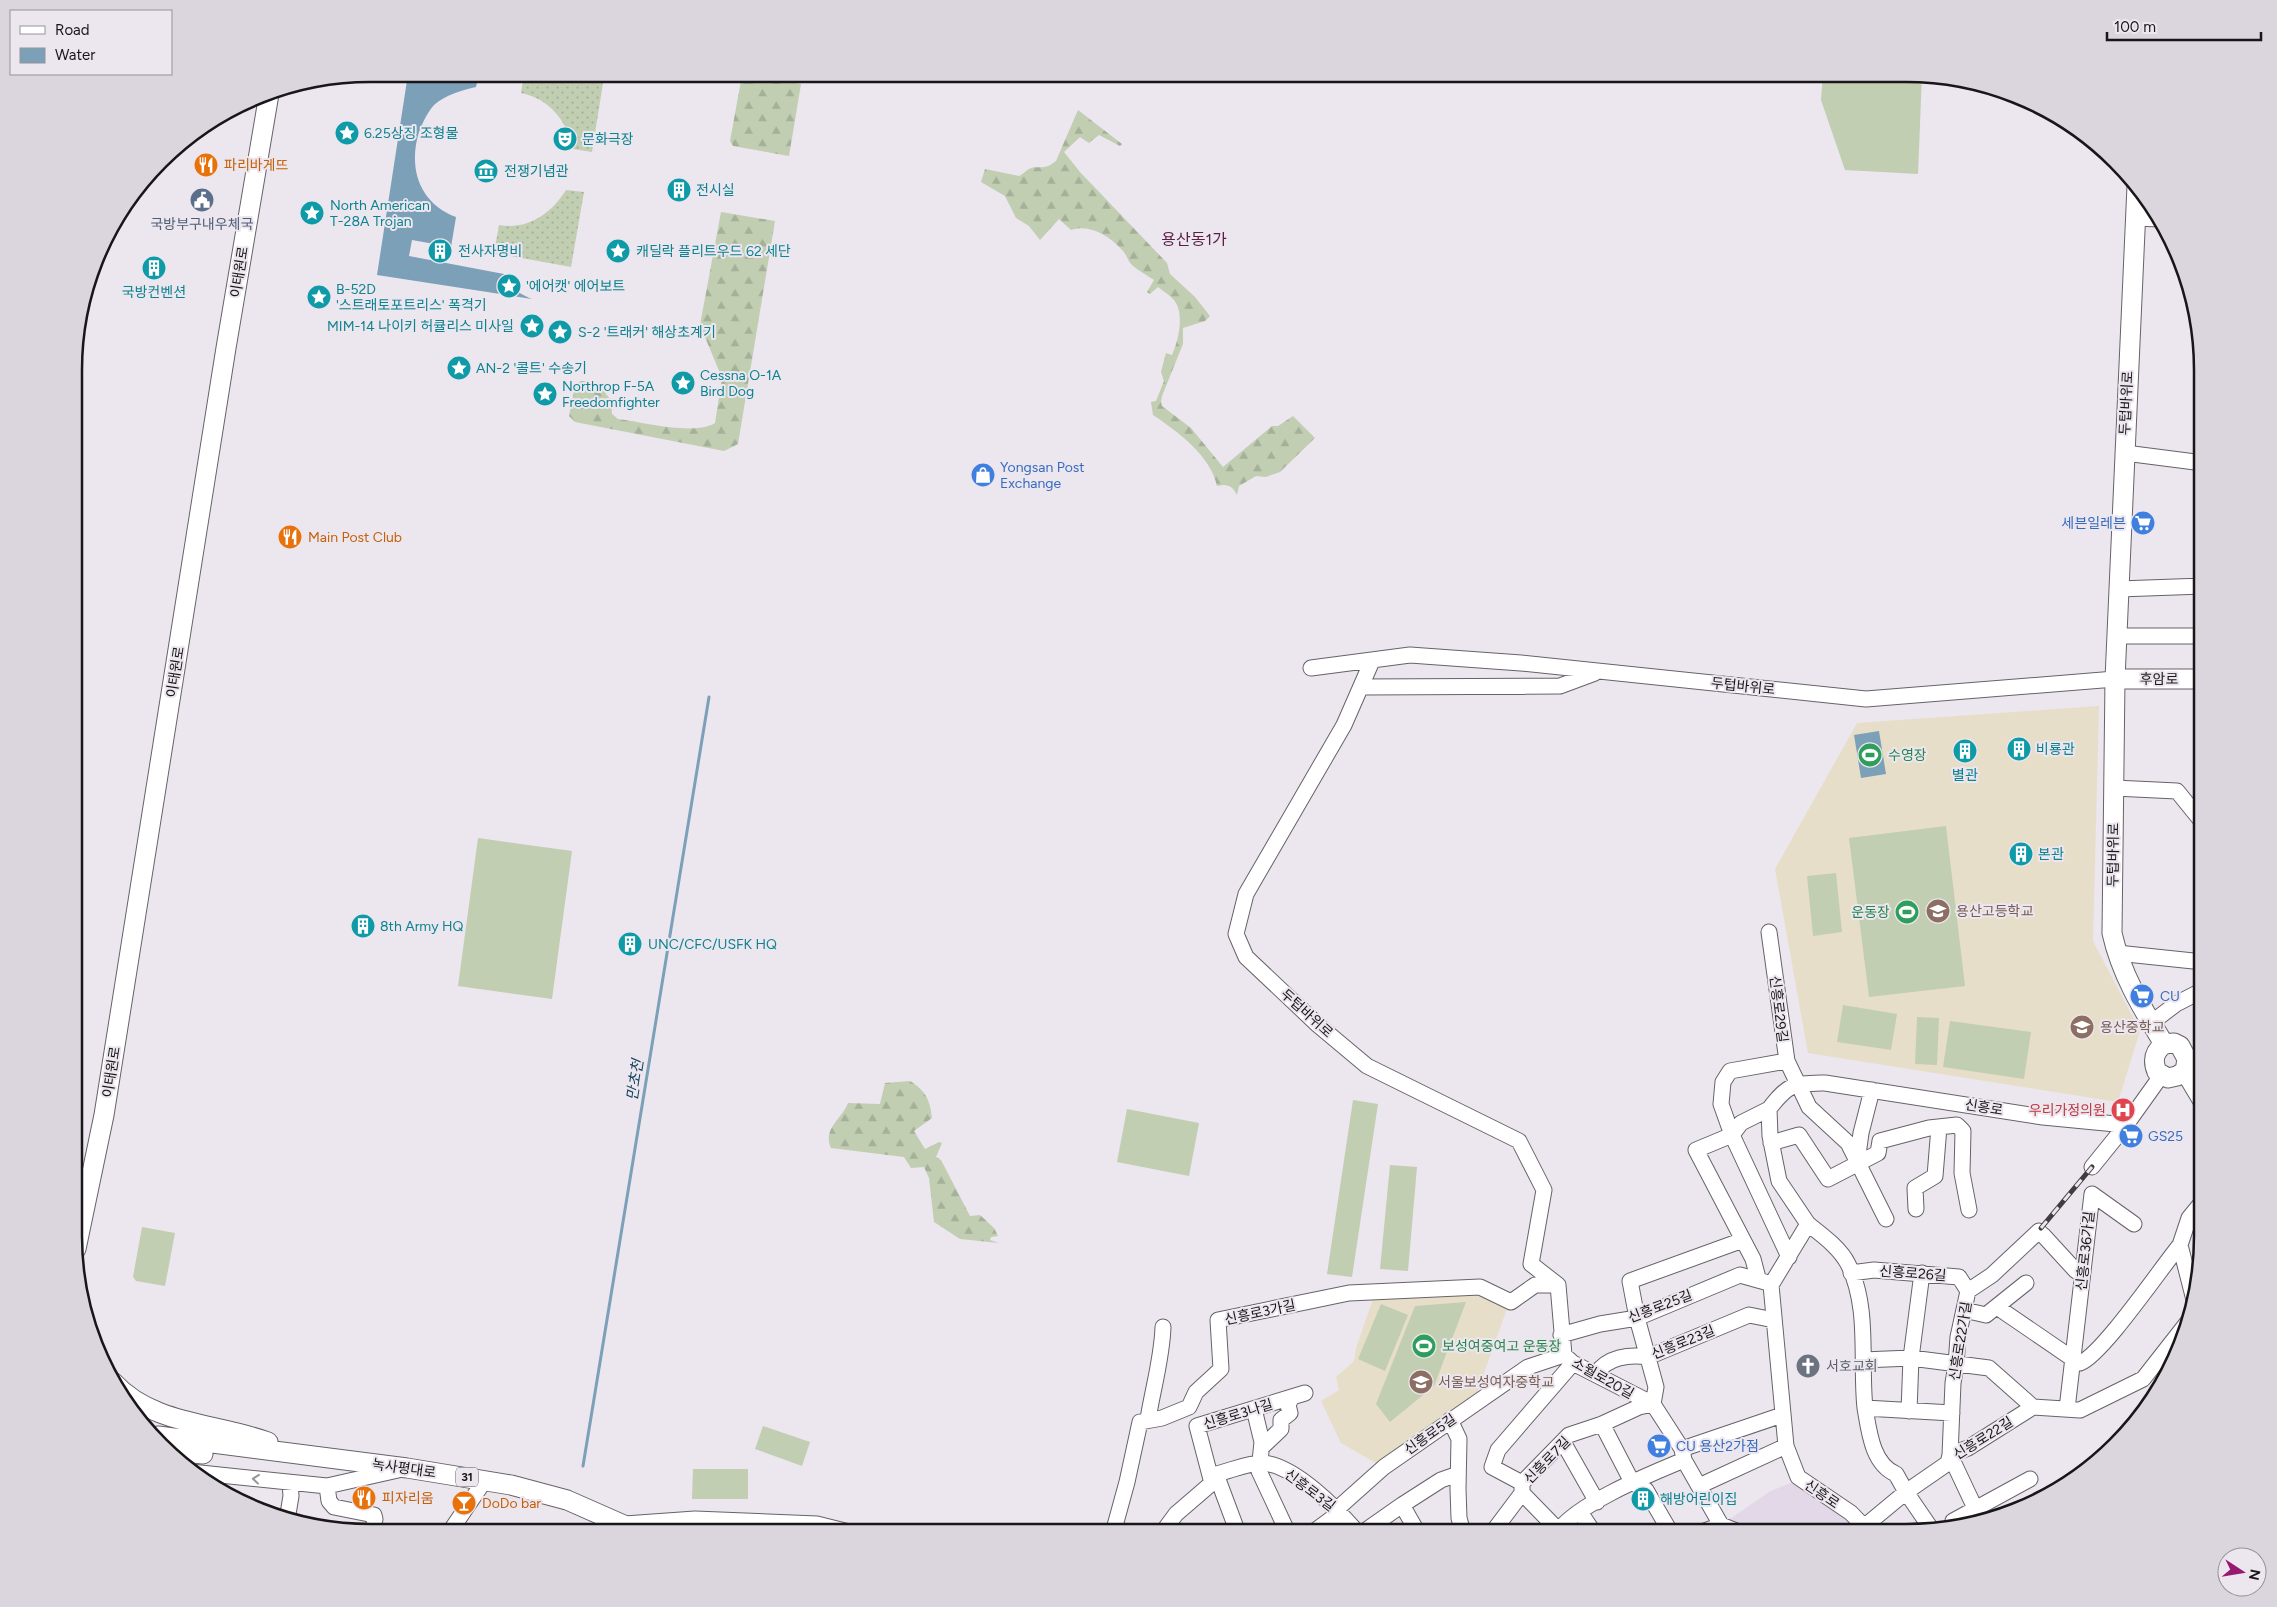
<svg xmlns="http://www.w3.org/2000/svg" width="2277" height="1607" viewBox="0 0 2277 1607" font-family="Figtree,'Noto Sans KR',sans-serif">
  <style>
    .built { fill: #e2d8e7 }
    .education { fill: #e7dec9 }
    .grass { fill: url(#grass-dots) }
    .forest { fill: url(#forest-firs) }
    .pitch { fill: #c1ceb2 }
    .water { fill: #7ba0b7 }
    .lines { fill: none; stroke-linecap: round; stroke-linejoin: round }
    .stream { stroke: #7ba0b7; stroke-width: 3 }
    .minor-casing { stroke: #676269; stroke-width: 17 }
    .major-casing { stroke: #676269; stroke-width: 21 }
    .minor { stroke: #fff; stroke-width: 15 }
    .major { stroke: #fff; stroke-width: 19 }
    .rail-casing { stroke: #403d41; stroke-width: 5 }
    .rail { stroke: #ece6ef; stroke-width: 3; stroke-dasharray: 9; stroke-linecap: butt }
    .oneway { stroke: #979698 }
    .labels { text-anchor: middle; stroke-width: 4; stroke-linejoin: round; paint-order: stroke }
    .shield { fill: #ece6ef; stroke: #585459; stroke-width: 1 }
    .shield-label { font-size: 12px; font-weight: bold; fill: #181619 }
    .culture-label { font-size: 14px; fill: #0d838f; stroke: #ece6ef; text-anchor: start }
    .food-label { font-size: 14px; fill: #c56008; stroke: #ece6ef; text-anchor: start }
    .service-label { font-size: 14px; fill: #4e5e75; stroke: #ece6ef }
    .street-label { font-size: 14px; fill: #181619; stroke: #ece6ef }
    .shop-label { font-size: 14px; fill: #366cbe; stroke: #ece6ef; text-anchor: start }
    .leisure-label { font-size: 14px; fill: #27864d; stroke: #ece6ef; text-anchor: start }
    .education-label { font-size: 14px; fill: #785e54; stroke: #ece6ef; text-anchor: start }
    .health-label { font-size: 14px; fill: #be3a42; stroke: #ece6ef; text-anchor: end }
    .worship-label { font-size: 14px; fill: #5b616d; stroke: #ece6ef; text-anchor: start }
    .water-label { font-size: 15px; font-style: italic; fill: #11425b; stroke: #ece6ef }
    .quarter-label { font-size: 16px; fill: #5b1f46; stroke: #ece6ef }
    .rim { fill: none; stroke: #181619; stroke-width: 2.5 }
  </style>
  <defs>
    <pattern id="grass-dots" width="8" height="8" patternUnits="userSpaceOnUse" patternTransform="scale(1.25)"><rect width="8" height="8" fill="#c1ceb2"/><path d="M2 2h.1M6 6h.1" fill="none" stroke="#a5b098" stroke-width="1.8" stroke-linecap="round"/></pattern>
    <pattern id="forest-firs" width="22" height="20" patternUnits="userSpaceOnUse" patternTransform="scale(1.25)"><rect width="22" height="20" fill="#c1ceb2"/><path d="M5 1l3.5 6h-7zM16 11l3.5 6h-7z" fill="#a5b098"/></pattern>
  </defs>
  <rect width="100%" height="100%" fill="#ece6ef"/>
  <!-- built -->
  <path class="built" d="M1797,1480L1866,1533H1760L1727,1521L1769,1492Z"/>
  <!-- education -->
  <path class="education" d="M2099,706L2093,941L2140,1031L2118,1102L1808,1053L1775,869L1857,723Z
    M1485,1294L1509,1303L1477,1393L1381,1466L1341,1443L1321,1401L1339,1390L1336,1377L1354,1361L1356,1348L1373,1299Z"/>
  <!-- grass -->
  <path class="grass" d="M524,74H548L603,83L592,152L573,149C567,121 550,99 521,93Z
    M566,190L584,192L571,267L494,253L499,225C528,230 551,214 566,190Z"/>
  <!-- forest -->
  <path class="forest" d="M746,74L801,84L789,156L733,146L730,141L742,75Z
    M1078,110L1122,144L1120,146L1099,135L1089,143L1080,137L1064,152L1080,172L1167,263L1170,274L1195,297L1210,316L1205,321L1183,328V344L1162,396L1161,402L1162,406L1191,428L1223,467L1272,426H1278L1293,416L1315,438L1280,472L1266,477L1256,476L1239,486L1237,495C1233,486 1227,483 1217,486C1211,456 1177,431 1153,415L1151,402L1156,401L1164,381L1161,372L1166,353L1172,355C1178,342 1184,317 1176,303C1172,296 1164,292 1158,287L1150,294L1147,292L1154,280C1147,275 1138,271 1131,264C1128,261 1127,255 1123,251C1111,237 1090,223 1071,230L1059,219L1040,240L1029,226L1016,218L1005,196L981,182L985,169L1019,176C1024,174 1025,171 1029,169C1037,164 1043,172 1056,161Z
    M721,212L775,221L738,444L724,451L575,422L569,416L575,386L581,381L597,383L611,400L612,414L618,419C643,422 694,436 715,423L722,378L700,325Z
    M910,1081C926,1091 930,1100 932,1118L914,1131L925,1149L939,1142L942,1143L936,1157L941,1160L970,1216L980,1215L994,1228L998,1236L991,1237L990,1240L999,1243L960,1239L934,1222L929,1178L924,1167L911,1168L904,1157L831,1148C822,1129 842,1119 848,1103L880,1104L885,1083Z"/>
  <!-- pitch -->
  <path class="pitch" d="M1823,74H1922L1918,174L1845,170L1821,100Z
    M1946,826L1965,986L1869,997L1849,838Z
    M478,838L572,851L552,999L458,986Z
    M1836,873L1842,932L1813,936L1807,876Z
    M1843,1005L1897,1014L1891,1050L1837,1042Z
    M1917,1017L1939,1018L1937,1065L1915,1064Z
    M1950,1021L2031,1032L2024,1079L1943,1067Z
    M1353,1100L1378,1104L1352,1277L1327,1274Z
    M1127,1109L1199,1123L1189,1176L1117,1162Z
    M1390,1165L1417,1167L1408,1271L1380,1269Z
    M142,1227L175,1233L165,1286L136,1281L133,1277Z
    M1466,1302L1434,1386L1390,1422L1376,1404L1415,1306Z
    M1381,1304L1408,1315L1385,1371L1358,1359Z
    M763,1426L810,1442L802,1466L755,1449Z
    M693,1469H748V1499H692Z"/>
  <!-- water -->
  <path class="water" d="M408,74H479L476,87C462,90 445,95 434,105C427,113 423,122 419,132C408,168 419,203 456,217L451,247L412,240L409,256L504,274C508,287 519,294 532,299L377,275Z
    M1879,731L1886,774L1861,778L1854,735Z"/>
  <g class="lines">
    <!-- stream -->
    <path class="stream" d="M583,1466L709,697"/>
    <defs>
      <path id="minor" d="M2135,218L2159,219
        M2124,457L2133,454L2203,463
        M2202,586L2203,463
        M2119,589L2203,586
        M2117,636H2203
        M1372,661L1344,725L1246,894L1236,934L1246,957L1318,1025L1367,1066L1519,1141L1544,1190L1531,1264L1558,1285
        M1311,668L1410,655L1521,663L1866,699L2115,679
        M1362,687L1560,686L1595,673
        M2114,788L2177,791L2203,823
        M1769,932L1787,1061L1809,1107L1848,1143L1886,1219
        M2117,953L2203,962
        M2151,1023L2176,1004L2203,990
        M1787,1061L1730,1071L1723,1082L1721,1104L1732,1135L1789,1257
        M1771,1143L1799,1135L1828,1179L1878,1153L1880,1141L1929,1128L1957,1125L1963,1131L1962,1173L1969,1210
        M1857,1162L1861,1133L1872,1090
        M2092,1167L2126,1125
        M1916,1209L1915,1188L1935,1176L1939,1127
        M1808,1224C1822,1235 1840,1248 1848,1264C1870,1307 1860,1362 1865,1408L1952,1413
        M2043,1235L2076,1271L2083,1272
        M1851,1273L1874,1270L1959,1277L1968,1291
        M1758,1278L1753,1259L1696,1150L1732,1135L1741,1123L1769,1109
        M1558,1285L1564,1355L1573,1363L1653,1404L1682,1449L1684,1460L1721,1525L1741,1533
        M2194,1300L2180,1245L2189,1218L2203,1201
        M1997,1307L2073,1359
        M1964,1310L1986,1315L2026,1283
        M1561,1335L1600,1324L1637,1318L1740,1275L1765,1282
        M1863,1360L1911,1358L1989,1368L2033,1407
        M2073,1363C2074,1363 2079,1363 2080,1363C2102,1355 2161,1268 2180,1245
        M1596,1374C1607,1357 1629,1354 1648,1357L1749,1315L1774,1320
        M1865,1408C1869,1431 1872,1464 1896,1474L1906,1492L1932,1530
        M1254,1409L1262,1442L1259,1471L1288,1533
        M2067,1409L2092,1194L2134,1224
        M1909,1411L1911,1358L1922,1273
        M1148,1419C1153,1388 1162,1358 1163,1327
        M1450,1420L1459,1439L1458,1489L1459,1518L1463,1533
        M1602,1424L1632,1482L1646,1490L1671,1533
        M1563,1442L1597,1502
        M1262,1447L1281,1429V1420L1290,1413L1288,1405L1292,1397
        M1682,1449L1782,1415
        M191,1472L327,1486L398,1470
        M1216,1474L1238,1533
        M1212,1483L1197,1426L1305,1393
        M1522,1483L1492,1467L1498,1450L1573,1363
        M327,1486L329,1501L334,1507L374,1515L375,1519L372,1533
        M1699,1486L1786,1446
        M1522,1493L1558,1530
        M1580,1512L1594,1533
        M287,1520L291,1496L290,1483
        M1953,1521L2030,1479
        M1982,1523L1950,1455L1953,1383L1956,1365L1958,1337L1968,1291L1992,1275L2039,1231
        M625,1524L695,1519L817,1524L853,1533
        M1865,1526L1906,1492L1948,1463L1950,1455L1968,1448L2033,1407L2080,1410L2143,1379L2190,1319
        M449,1533L485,1480
        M1113,1533L1127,1482L1140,1422L1162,1418L1189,1407L1196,1392L1221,1369L1218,1320L1349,1293L1480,1287L1511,1302L1535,1285H1558
        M1162,1533L1176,1514L1212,1483L1216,1474C1230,1471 1247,1463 1262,1463C1294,1464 1338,1510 1358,1533
        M1312,1533L1335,1516L1337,1509L1384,1467L1528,1367L1564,1355
        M1362,1533L1402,1505
        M1418,1533L1402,1505L1441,1480L1458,1474
        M1492,1533L1522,1493V1483L1569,1435L1602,1424L1639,1407L1653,1404L1656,1387L1637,1318L1630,1281L1743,1240
        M1557,1533C1575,1504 1653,1473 1684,1460
        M1699,1533L1721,1525
        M1870,1533L1851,1513L1798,1477L1786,1446L1771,1285L1808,1224L1779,1181L1770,1136L1769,1109C1789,1083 1793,1084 1825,1083L2043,1117L2126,1125L2161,1076"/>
      <path id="major" d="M2137,186L2115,679L2112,933C2121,974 2142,1008 2164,1044
        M2115,679H2203
        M2164,1044L2174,1043L2180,1046L2187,1059L2185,1071L2203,1101
        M2164,1044C2154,1052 2152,1060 2157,1072L2168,1078L2177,1076L2185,1071
        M76,1249L104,1115L226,348L269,94
        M113,1382C152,1425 216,1423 268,1442
        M158,1436L407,1468L511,1485L567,1500L642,1533
        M171,1451L203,1454"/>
    </defs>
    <!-- minor casing -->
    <use href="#minor" class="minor-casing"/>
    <!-- major casing -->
    <use href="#major" class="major-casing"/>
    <!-- minor -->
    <use href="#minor" class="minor"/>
    <!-- major -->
    <use href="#major" class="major"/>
    <defs>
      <path id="rail" d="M2041,1228L2092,1167"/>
    </defs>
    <!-- rail casing -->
    <use href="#rail" class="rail-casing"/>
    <!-- rail -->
    <use href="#rail" class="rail"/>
  </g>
  <!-- one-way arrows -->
  <defs><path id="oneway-chevron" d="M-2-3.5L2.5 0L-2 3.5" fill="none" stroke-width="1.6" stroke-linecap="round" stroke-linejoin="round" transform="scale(1.25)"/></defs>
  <use class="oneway" href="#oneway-chevron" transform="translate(256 1479) rotate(-174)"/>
  <!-- icons -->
  <defs>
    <symbol id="sight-disc" viewBox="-11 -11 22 22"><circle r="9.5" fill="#0f9aa8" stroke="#ece6ef"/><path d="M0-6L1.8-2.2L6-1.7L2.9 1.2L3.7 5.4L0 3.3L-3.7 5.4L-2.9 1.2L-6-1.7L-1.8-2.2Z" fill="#fff"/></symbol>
    <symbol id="theatre-disc" viewBox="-11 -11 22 22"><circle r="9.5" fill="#0f9aa8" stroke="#ece6ef"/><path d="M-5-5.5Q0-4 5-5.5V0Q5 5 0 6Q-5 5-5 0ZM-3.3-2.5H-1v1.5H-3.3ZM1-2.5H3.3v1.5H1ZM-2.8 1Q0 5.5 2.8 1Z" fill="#fff"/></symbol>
    <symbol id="restaurant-disc" viewBox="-11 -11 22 22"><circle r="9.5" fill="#e8710a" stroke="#ece6ef"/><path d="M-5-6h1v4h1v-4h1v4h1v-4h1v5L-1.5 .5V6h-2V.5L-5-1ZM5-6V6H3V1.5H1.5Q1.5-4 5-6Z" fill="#fff"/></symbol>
    <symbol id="museum-disc" viewBox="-11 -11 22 22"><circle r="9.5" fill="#0f9aa8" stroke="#ece6ef"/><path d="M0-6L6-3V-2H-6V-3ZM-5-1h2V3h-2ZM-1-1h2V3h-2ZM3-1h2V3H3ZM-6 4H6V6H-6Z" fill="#fff"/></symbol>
    <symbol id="building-disc" viewBox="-11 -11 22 22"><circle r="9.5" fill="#0f9aa8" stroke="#ece6ef"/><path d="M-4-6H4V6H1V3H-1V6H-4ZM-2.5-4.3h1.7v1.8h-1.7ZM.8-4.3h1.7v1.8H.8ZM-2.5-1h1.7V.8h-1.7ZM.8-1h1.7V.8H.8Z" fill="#fff"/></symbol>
    <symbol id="civic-disc" viewBox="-11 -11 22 22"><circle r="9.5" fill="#5c6f8a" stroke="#ece6ef"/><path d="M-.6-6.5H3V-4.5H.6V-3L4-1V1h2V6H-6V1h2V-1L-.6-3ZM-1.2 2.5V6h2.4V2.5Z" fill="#fff"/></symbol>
    <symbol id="shop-disc" viewBox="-11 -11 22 22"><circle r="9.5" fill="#3f7fe0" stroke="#ece6ef"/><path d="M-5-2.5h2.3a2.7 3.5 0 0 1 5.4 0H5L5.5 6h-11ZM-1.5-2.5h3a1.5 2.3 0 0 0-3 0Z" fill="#fff"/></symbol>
    <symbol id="supermarket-disc" viewBox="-11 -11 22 22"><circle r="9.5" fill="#3f7fe0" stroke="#ece6ef"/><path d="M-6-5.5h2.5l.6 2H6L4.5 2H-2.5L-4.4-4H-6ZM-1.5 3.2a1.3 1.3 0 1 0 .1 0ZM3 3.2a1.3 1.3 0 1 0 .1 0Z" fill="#fff"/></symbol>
    <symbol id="stadium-disc" viewBox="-11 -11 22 22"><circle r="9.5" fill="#2e9e5b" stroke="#ece6ef"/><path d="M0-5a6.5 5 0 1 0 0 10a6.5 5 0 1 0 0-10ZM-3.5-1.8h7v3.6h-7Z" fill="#fff"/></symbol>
    <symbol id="school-disc" viewBox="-11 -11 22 22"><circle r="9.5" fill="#8d6e63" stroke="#ece6ef"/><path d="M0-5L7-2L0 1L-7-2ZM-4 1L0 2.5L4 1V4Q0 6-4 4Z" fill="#fff"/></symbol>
    <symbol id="hospital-disc" viewBox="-11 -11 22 22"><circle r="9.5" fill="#e0444e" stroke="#ece6ef"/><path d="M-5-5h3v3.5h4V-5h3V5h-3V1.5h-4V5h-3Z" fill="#fff"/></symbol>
    <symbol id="church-disc" viewBox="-11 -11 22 22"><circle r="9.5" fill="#6b7280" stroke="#ece6ef"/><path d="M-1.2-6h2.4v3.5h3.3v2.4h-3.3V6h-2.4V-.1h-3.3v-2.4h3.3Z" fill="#fff"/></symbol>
    <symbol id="bar-disc" viewBox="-11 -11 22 22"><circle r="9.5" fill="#e8710a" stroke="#ece6ef"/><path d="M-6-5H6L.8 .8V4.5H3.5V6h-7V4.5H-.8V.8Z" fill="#fff"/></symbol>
  </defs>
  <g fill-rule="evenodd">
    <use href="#sight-disc" x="333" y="119" width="28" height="28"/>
    <use href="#theatre-disc" x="551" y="125" width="28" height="28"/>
    <use href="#restaurant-disc" x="192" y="151" width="28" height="28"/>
    <use href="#museum-disc" x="472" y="157" width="28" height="28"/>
    <use href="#building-disc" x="665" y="176" width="28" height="28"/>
    <use href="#civic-disc" x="188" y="186" width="28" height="28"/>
    <use href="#sight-disc" x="298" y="199" width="28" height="28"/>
    <use href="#building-disc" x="426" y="237" width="28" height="28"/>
    <use href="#sight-disc" x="604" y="237" width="28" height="28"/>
    <use href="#building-disc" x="140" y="254" width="28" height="28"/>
    <use href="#sight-disc" x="495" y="272" width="28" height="28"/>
    <use href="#sight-disc" x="305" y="283" width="28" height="28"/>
    <use href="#sight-disc" x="518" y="312" width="28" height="28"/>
    <use href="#sight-disc" x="546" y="318" width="28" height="28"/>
    <use href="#sight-disc" x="445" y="354" width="28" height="28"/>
    <use href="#sight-disc" x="669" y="369" width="28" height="28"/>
    <use href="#sight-disc" x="531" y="380" width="28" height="28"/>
    <use href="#shop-disc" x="969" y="461" width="28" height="28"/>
    <use href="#supermarket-disc" x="2129" y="509" width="28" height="28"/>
    <use href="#restaurant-disc" x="276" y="523" width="28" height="28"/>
    <use href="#building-disc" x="2005" y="735" width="28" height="28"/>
    <use href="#building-disc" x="1951" y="737" width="28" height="28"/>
    <use href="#stadium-disc" x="1856" y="741" width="28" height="28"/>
    <use href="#building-disc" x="2007" y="840" width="28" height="28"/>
    <use href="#school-disc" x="1924" y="897" width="28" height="28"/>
    <use href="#stadium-disc" x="1893" y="898" width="28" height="28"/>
    <use href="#building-disc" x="349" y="912" width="28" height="28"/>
    <use href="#building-disc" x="616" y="930" width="28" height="28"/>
    <use href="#supermarket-disc" x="2128" y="982" width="28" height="28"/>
    <use href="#school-disc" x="2068" y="1013" width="28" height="28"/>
    <use href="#hospital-disc" x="2109" y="1096" width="28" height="28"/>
    <use href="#supermarket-disc" x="2117" y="1122" width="28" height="28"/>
    <use href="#stadium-disc" x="1410" y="1332" width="28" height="28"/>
    <use href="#church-disc" x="1794" y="1352" width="28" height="28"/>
    <use href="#school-disc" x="1407" y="1368" width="28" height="28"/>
    <use href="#supermarket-disc" x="1645" y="1432" width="28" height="28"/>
    <use href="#restaurant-disc" x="350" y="1484" width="28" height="28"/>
    <use href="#building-disc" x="1629" y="1485" width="28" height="28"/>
    <use href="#bar-disc" x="450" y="1489" width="28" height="28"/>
  </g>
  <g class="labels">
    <!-- shield labels -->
    <rect class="shield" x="456" y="1467.5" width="22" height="19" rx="4"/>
    <g class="shield-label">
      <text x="467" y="1481">31</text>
    </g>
    <!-- culture labels -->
    <g class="culture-label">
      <text x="364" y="138">6.25상징 조형물</text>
      <text x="582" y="144">문화극장</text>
      <text x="504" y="176">전쟁기념관</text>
      <text x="696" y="195">전시실</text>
      <text x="330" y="210">North American<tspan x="330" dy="16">T-28A Trojan</tspan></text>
      <text x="458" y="256">전사자명비</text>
      <text x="636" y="256">캐딜락 플리트우드 62 세단</text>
      <text x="526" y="291">'에어캣' 에어보트</text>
      <text x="336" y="294">B-52D<tspan x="336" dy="16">'스트래토포트리스' 폭격기</tspan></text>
      <text x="154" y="297" text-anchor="middle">국방컨벤션</text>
      <text x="514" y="331" text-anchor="end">MIM-14 나이키 허큘리스 미사일</text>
      <text x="578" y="337">S-2 '트래커' 해상초계기</text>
      <text x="476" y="373">AN-2 '콜트' 수송기</text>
      <text x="700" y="380">Cessna O-1A<tspan x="700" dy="16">Bird Dog</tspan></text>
      <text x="562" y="391">Northrop F-5A<tspan x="562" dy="16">Freedomfighter</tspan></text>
      <text x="2036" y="754">비룡관</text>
      <text x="1965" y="780" text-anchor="middle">별관</text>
      <text x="2038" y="859">본관</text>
      <text x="380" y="931">8th Army HQ</text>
      <text x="648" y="949">UNC/CFC/USFK HQ</text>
      <text x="1660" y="1504">해방어린이집</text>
    </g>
    <!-- food labels -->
    <g class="food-label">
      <text x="224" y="170">파리바게뜨</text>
      <text x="308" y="542">Main Post Club</text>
      <text x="382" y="1503">피자리움</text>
      <text x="482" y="1508">DoDo bar</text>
    </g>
    <!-- service labels -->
    <g class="service-label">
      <text x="202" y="229">국방부구내우체국</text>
    </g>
    <!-- street labels -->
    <g class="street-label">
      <text transform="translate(239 272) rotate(-81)" y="5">이태원로</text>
      <text transform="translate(2126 403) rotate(-87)" y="5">두텁바위로</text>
      <text transform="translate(175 672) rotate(-81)" y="5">이태원로</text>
      <text x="2159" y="684">후암로</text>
      <text transform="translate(1743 686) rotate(6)" y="5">두텁바위로</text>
      <text transform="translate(2113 855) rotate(-89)" y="5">두텁바위로</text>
      <text transform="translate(1779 1009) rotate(83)" y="5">신흥로29길</text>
      <text transform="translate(1307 1013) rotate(42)" y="5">두텁바위로</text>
      <text transform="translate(111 1072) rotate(-81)" y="5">이태원로</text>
      <text transform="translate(1984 1107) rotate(9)" y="5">신흥로</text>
      <text transform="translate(2085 1251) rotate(-84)" y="5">신흥로36가길</text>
      <text transform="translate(1913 1273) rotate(4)" y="5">신흥로26길</text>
      <text transform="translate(1660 1306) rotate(-21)" y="5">신흥로25길</text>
      <text transform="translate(1260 1312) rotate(-12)" y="5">신흥로3가길</text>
      <text transform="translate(1960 1341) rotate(-81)" y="5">신흥로22가길</text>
      <text transform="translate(1683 1342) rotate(-22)" y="5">신흥로23길</text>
      <text transform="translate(1603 1378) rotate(29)" y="5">소월로20길</text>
      <text transform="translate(1238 1414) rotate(-17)" y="5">신흥로3나길</text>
      <text transform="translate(1430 1434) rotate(-35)" y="5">신흥로5길</text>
      <text transform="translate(1983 1438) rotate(-32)" y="5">신흥로22길</text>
      <text transform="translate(1547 1460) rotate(-46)" y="5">신흥로7길</text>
      <text transform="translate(404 1468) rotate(8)" y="5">녹사평대로</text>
      <text transform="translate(1310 1490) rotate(37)" y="5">신흥로3길</text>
      <text transform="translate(1822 1494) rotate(34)" y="5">신흥로</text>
    </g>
    <!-- shop labels -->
    <g class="shop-label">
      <text x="1000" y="472">Yongsan Post<tspan x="1000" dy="16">Exchange</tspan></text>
      <text x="2126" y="528" text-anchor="end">세븐일레븐</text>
      <text x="2160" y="1001">CU</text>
      <text x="2148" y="1141">GS25</text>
      <text x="1676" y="1451">CU 용산2가점</text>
    </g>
    <!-- leisure labels -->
    <g class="leisure-label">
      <text x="1888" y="760">수영장</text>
      <text x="1890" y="917" text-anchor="end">운동장</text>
      <text x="1442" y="1351">보성여중여고 운동장</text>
    </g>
    <!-- education labels -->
    <g class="education-label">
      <text x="1956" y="916">용산고등학교</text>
      <text x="2100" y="1032">용산중학교</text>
      <text x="1438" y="1387">서울보성여자중학교</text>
    </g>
    <!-- health labels -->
    <g class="health-label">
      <text x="2106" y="1115">우리가정의원</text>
    </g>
    <!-- worship labels -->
    <g class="worship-label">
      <text x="1826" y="1371">서호교회</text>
    </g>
    <!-- water labels -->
    <g class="water-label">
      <text transform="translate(635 1080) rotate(-81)" y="5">만초천</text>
    </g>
    <!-- quarter labels -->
    <g class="quarter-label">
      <text x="1194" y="245">용산동1가</text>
    </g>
  </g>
  <!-- crop -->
  <path d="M0 0H2277V1607H0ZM370 82H1906A288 288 0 0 1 2194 370V1236A288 288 0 0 1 1906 1524H370A288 288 0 0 1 82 1236V370A288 288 0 0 1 370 82Z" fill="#dbd5de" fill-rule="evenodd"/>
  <path class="rim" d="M370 82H1906A288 288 0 0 1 2194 370V1236A288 288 0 0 1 1906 1524H370A288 288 0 0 1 82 1236V370A288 288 0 0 1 370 82Z"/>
  <!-- legend -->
  <rect x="10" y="10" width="162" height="65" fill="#ece6ef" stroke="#979399"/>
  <rect x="20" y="26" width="25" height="8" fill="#ffffff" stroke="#979399"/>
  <text x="55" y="35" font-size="15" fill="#181619">Road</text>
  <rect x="20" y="48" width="25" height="15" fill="#7ba0b7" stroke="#979399"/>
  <text x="55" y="60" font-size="15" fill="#181619">Water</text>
  <!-- north arrow -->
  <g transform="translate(2242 1572) rotate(102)"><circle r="24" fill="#ece6ef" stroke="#979399"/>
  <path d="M0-4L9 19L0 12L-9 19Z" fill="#971971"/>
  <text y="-8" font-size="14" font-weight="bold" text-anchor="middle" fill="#181619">N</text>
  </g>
  <!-- scale -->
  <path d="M2107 32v8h154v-8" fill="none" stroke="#181619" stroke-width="2.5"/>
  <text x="2114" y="32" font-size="15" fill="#181619" stroke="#ece6ef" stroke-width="4" paint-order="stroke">100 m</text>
</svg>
